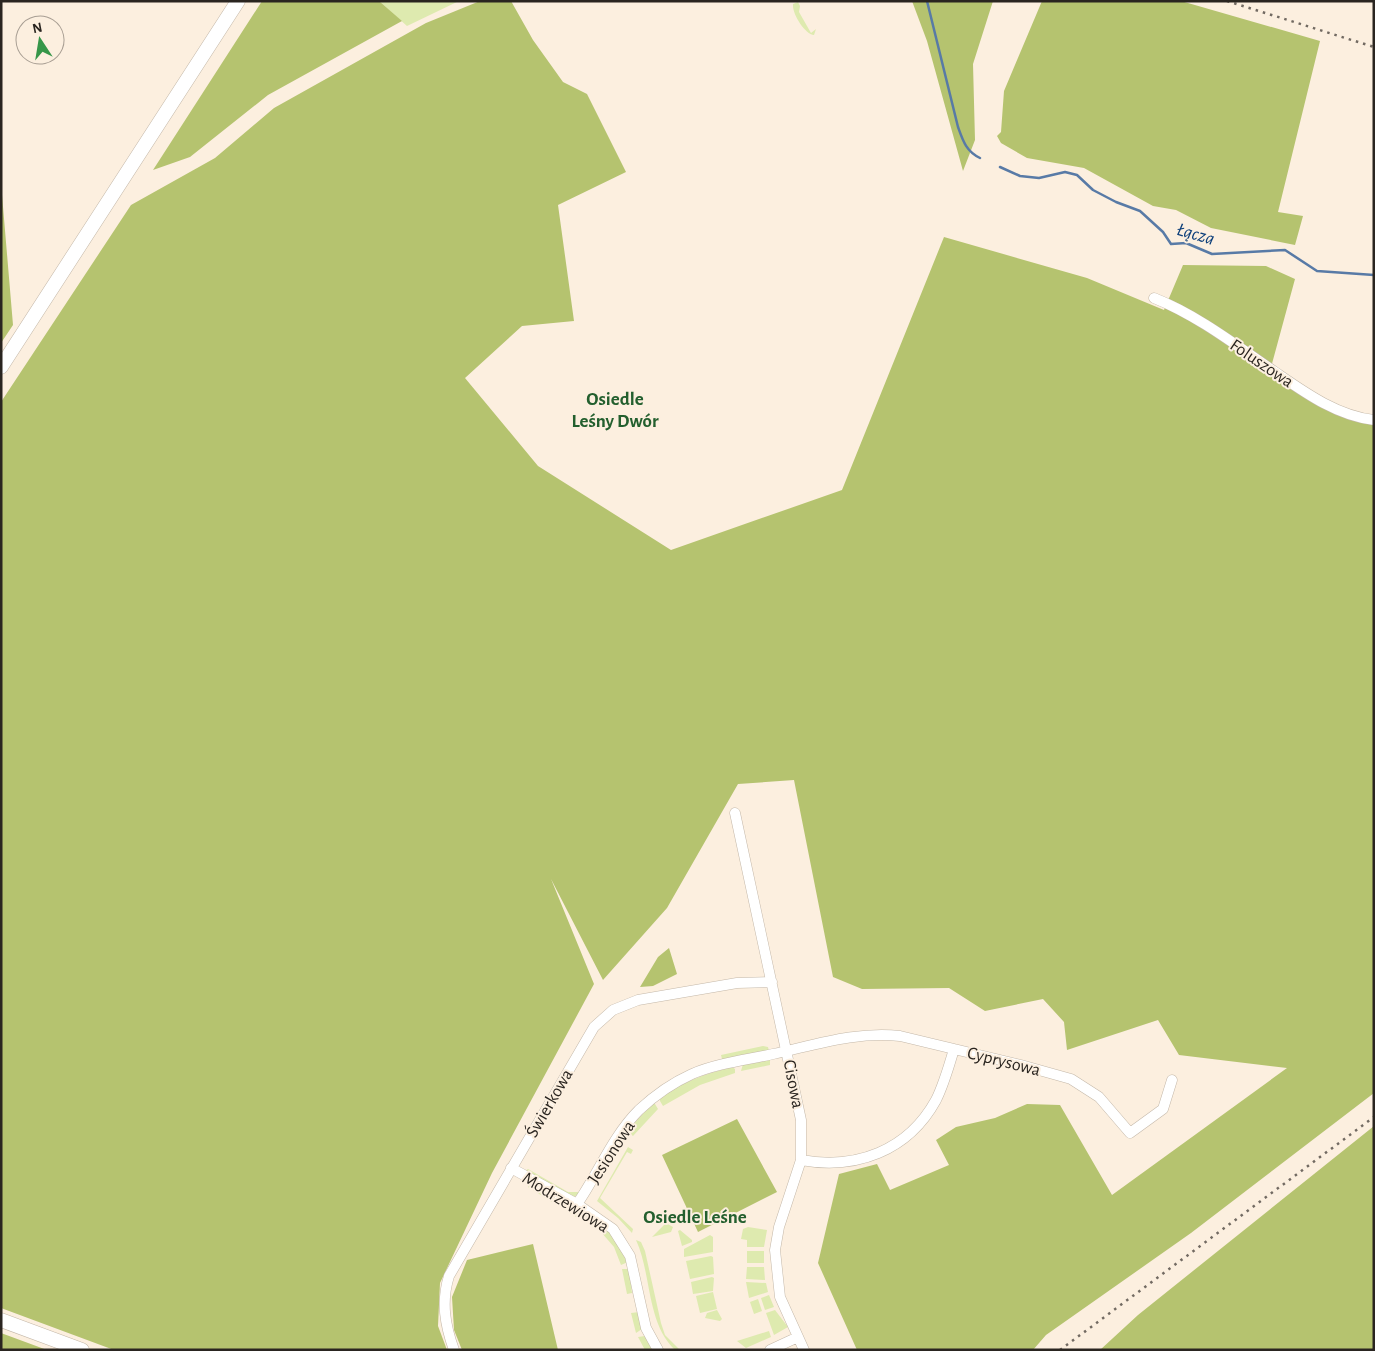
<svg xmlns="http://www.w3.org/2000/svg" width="1375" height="1351" viewBox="0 0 1375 1351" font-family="'Alegreya Sans',sans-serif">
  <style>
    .green { fill: #deeaaf }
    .forest { fill: #b5c36f }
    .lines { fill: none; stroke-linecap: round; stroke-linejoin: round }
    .stream { stroke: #587aa6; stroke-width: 2.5 }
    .minor-casing { stroke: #c4b8a9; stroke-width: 11 }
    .major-casing { stroke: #c4b8a9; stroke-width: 15 }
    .minor { stroke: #fff; stroke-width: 10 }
    .major { stroke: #fff; stroke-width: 14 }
    .rail { stroke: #726a62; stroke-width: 2.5; stroke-dasharray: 2.5 5; stroke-linecap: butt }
    .labels { text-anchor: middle; stroke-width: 4; stroke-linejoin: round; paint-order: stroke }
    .street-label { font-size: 18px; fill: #2a2520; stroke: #fcefdf }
    .water-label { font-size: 19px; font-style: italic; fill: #0d3f7a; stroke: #fcefdf }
    .neighbourhood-label { font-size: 19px; font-weight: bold; fill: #235f2e; stroke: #fcefdf }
  </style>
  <rect width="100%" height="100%" fill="#fcefdf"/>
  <!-- green -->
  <path class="green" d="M379,1H459L407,26Z
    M798,2L800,6L799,12L811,33L816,29L814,35C805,34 792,14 793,4Z
    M763,1046L768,1047L769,1051L724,1060L722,1059L721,1055Z
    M770,1058V1065L741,1071L743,1064Z
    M732,1067L735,1069V1073L700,1085L663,1106L660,1101V1097C683,1082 705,1074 732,1067Z
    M652,1104H655L658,1109L633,1136L627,1131Z
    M628,1147L633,1150L631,1154L627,1152L600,1198L633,1229L632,1233L618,1218L597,1201Z
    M528,1169L568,1192H581L574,1197L525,1171Z
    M532,1183L554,1196L552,1202L528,1187Z
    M571,1206L585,1214L583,1218L579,1219L567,1211Z
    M666,1223L673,1227L671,1232L652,1237Z
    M748,1227L767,1230L764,1247H747V1240L741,1239L743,1229Z
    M605,1229L609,1230L628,1262L621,1265L614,1247L601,1232Z
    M680,1230L692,1240V1242L682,1246L678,1231Z
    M710,1235L713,1237V1252L684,1257V1249Z
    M636,1240L641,1242L645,1251L661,1323L665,1335L680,1350H675C646,1322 652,1275 636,1240Z
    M747,1251H764V1263H747Z
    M711,1256L713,1257L714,1274L690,1279L686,1261Z
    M747,1267H764L765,1280L746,1279Z
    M622,1269H629L632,1293L627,1294Z
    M712,1277L714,1278L713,1291L693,1294L691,1282Z
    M746,1282L766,1283L768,1292L749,1298Z
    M713,1292L717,1309L700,1313L696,1296Z
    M769,1295L774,1307L765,1310L761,1298Z
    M758,1299L762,1311L754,1314L750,1302Z
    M717,1310L722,1319L720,1321L705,1318L707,1313Z
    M775,1310L788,1327L774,1335L766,1313Z
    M639,1312L642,1329L636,1333L631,1313Z
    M769,1331L771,1337L746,1348L737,1341Z
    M645,1336L652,1349V1350H645L638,1337Z"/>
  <!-- forest -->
  <path class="forest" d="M262,1H379L402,21L268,95L190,157L153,170Z
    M480,1H511L533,40L563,82L587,94L626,172L558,205L574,321L522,326L465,378L538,466L671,550L842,490L944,237L1087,278L1164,310L1183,265L1266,266L1295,279L1270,371L1295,390L1374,421V1093L1191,1233L1046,1335L1033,1350H857L818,1263L839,1174L877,1164L890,1190L949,1165L936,1140L956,1127L995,1118L1027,1104L1060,1105L1112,1195L1287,1068L1179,1055L1158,1020L1067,1050L1064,1022L1043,999L985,1011L949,988L862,989L833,977L794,780L738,784L667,908L603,980L551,879L594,984L492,1173L440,1283L438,1326L447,1350H114L1,1308V402L131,205L215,158L274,108L426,23Z
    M912,1H993L973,64L975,140L963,171L927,41Z
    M1042,1H1181L1320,41L1278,212L1303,216L1295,245L1211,228L1176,210L1153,206L1084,168L1027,158L1001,143L997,136L1001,132L1004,91Z
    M1,183L13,325L1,343Z
    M669,948L677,974L653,986L640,987L658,957Z
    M737,1119L777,1192L698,1232L662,1155Z
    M1374,1126V1350H1100L1138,1315Z
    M533,1244L558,1350H462L454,1330L452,1297L467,1260Z
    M1,1333L47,1350H1Z"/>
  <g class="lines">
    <!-- stream -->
    <path class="stream" d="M927,1L958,127C963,141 966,151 980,158
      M1000,167L1020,176L1039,178L1065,172L1077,175L1093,190L1116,202L1140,211L1163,232L1171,244L1186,243L1212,254L1285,250L1317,271L1374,275"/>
    <defs>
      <path id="minor" d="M1154,298C1197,315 1237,346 1275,372C1304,392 1337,416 1374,420
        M735,813L801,1120V1160L779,1227L775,1250L780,1297L804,1350
        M801,1160C856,1170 908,1151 936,1100C944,1084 949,1066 954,1049
        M511,1168L577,1204L613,1229L630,1256L646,1328L658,1350
        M577,1204C598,1174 612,1137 639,1110C655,1095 672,1083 692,1074C718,1063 746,1060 773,1054C815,1045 857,1031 900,1036L1021,1065L1071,1079L1099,1097L1130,1133L1163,1109L1172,1080
        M454,1350C445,1325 441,1302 449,1276L594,1027L613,1010L638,1000L737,983L772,982
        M770,1350L798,1337"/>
      <path id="major" d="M1,367L238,1
        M1,1320L82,1350"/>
    </defs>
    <!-- minor casing -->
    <use href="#minor" class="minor-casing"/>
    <!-- major casing -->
    <use href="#major" class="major-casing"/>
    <!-- minor -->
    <use href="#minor" class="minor"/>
    <!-- major -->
    <use href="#major" class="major"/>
    <!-- rail -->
    <path class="rail" d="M1227,1L1374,47
      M1060,1350L1374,1117"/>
  </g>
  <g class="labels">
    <!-- street labels -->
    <g class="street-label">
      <text transform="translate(1262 363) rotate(34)" y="6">Foluszowa</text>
      <text transform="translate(1004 1061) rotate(14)" y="6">Cyprysowa</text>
      <text transform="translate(794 1084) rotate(79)" y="6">Cisowa</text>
      <text transform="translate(549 1103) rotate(-60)" y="6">Świerkowa</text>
      <text transform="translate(611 1152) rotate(-57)" y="6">Jesionowa</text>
      <text transform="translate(566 1202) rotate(32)" y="6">Modrzewiowa</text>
    </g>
    <!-- water labels -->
    <g class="water-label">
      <text transform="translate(1196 233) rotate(16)" y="7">Łącza</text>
    </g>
    <!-- neighbourhood labels -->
    <g class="neighbourhood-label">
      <text x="615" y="405">Osiedle<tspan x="615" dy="22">Leśny Dwór</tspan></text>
      <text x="695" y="1223">Osiedle Leśne</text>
    </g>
  </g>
  <!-- border -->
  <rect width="1375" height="1351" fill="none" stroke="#2a2520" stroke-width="5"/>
  <!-- north arrow -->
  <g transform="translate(40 40) rotate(348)"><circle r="24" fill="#fcefdf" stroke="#a89e93"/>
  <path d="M0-4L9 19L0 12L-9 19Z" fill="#369649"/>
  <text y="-8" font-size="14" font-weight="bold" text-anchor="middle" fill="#2a2520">N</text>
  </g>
</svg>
